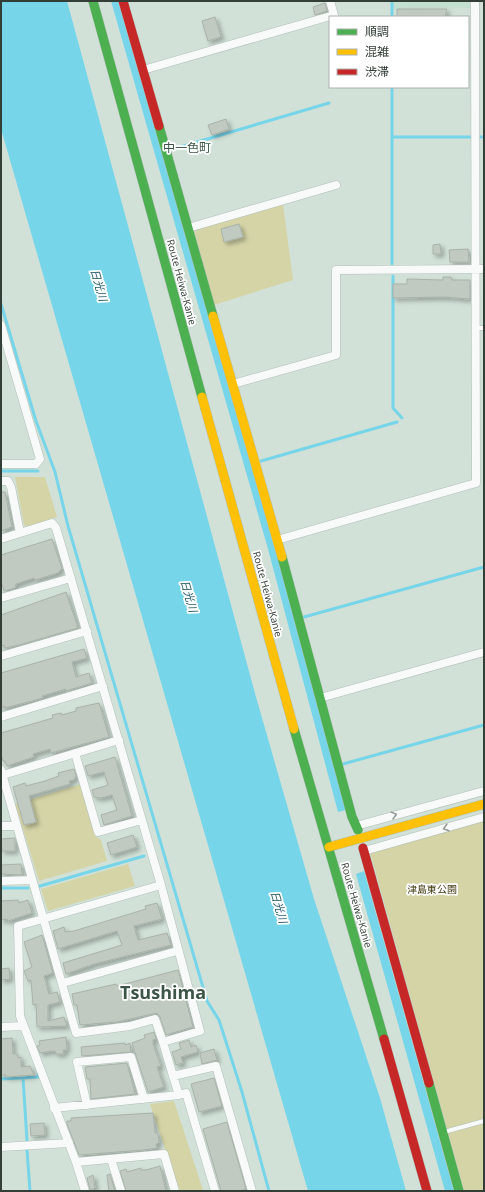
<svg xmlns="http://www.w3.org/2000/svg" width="485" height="1192" viewBox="0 0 485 1192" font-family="'Open Sans','Noto Sans JP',sans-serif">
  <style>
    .built { fill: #c4dfcf }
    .green { fill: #d4d4a7 }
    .water { fill: #77d5ea }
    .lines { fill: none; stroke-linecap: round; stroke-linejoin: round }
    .stream { stroke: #77d5ea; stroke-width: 3 }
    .building { fill: #c0cac0; stroke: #a9b2a9; filter: url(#shadow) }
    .lane-casing { stroke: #b2bfb7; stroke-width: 5 }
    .street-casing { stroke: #b2bfb7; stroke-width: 9 }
    .fast-casing { stroke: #b2bfb7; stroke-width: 10 }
    .slow-casing { stroke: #b2bfb7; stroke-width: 10 }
    .jam-casing { stroke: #b2bfb7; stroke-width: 10 }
    .lane { stroke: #f8faf9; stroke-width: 4 }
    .street { stroke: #f8faf9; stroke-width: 8 }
    .fast { stroke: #4caf50; stroke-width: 9 }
    .slow { stroke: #ffc107; stroke-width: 9 }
    .jam { stroke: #c62828; stroke-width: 9 }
    .oneway { stroke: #969c98 }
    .labels { text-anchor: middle; stroke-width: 3.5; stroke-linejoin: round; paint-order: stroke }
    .street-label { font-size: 10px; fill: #333e37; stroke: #fff }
    .park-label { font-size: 10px; fill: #40380e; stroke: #fff }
    .water-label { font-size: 11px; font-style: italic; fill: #255967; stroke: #fff }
    .quarter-label { font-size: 12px; fill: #3d5547; stroke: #fff }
    .town-label { font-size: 18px; font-weight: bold; fill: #3d5547; stroke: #fff }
  </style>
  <defs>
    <filter id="shadow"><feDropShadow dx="3" dy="3" stdDeviation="2" flood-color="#0004"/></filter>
  </defs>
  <rect width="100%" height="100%" fill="#d1e1d7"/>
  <!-- built -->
  <path class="built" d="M393,1H470V8L393,9Z"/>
  <!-- green -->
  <path class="green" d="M283,204L293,280L214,305L194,232L197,228Z
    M15,477H45L57,517L28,527L24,525Z
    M81,784L95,836L101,840L107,861L39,881L15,804Z
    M484,821V1191H464L370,852Z
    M128,864L135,886L48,911L41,889Z
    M174,1101L203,1190L200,1191H179L150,1104Z"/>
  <!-- water -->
  <path class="water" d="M1,1H67L256,697L314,899L380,1098L406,1191H308L1,129Z
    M111,1H119L271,530L346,810L338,812L268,549Z
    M364,871L454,1191H445L356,874Z"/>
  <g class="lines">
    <!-- stream -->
    <path class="stream" d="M392,1V17
      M392,87V264
      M392,137H470
      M480,137H484
      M170,150L329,103
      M393,276V408L402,418
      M1,304L36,421L55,472L68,526L207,1001L219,1020L242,1092L269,1191
      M261,461L397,422
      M1,471H38
      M304,617L484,567
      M343,764L484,725
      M40,886L144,856
      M1,888H28
      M23,1078L27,1141
      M1,1079L39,1077L38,1074
      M27,1150L30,1191"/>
  </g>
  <!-- building -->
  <path class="building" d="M325,3L327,11L315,15L313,7Z
    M397,9H447L445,17H397Z
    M215,17L221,37L208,41L202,21Z
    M226,119L229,129L212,135L208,125Z
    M239,224L243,237L224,242L221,229Z
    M440,244L441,254H433V245Z
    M468,249L469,262H450L449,250Z
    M443,277H451L452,280H470V299L444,297L393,298V284H407V279L443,280Z
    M1,492H5L12,527L1,531Z
    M52,539L62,568L58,573L35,580L34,578L16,584L15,588L4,591L1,581V555Z
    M66,592L78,628L19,645L5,648L4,645L1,646V615Z
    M84,649L87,658L72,662L76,677L89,673L92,683L66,691V689L42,696L43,698L5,708V706L1,708V673Z
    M99,703L109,737L51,753L50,749L33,754L34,757L7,766L5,761H3L1,754V733L53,718L52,715L61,713L62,715L76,711V708Z
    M115,757L132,816L104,825L101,815L117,810L112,795L101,798L94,797L92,790L108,785L104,772L88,776L85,766Z
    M74,769L76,776L74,780L69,781L70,784L29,796L36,822L24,825L13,787L25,783L26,786L45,781L59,776L58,773Z
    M133,835L137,847L111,855L107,843Z
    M15,838V851H2L1,839Z
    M21,864L22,875L1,874V865Z
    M18,900L19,903L28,900L32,913L8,921L7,919L1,920V901Z
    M157,903L162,919L134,926L138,940L167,933L171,945L94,964L66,974L63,963L122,945L117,931L58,949L53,931L64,927L65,932L74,931L146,909L145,906Z
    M42,935L53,973L44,976L49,994L57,992L60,1002L48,1005V1021L64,1017L67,1026L37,1027L36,1004L33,1005L31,980L28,981L24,971L32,967L24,942Z
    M9,968L10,979L1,980V969Z
    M178,970L193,1027L166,1035L160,1017L157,1013L117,1022L80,1025L77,1005H74L72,994L116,984L117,986Z
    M154,1032L156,1039L153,1040V1044L161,1066L157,1067L164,1087L148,1092L132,1043L145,1038L144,1035Z
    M66,1037L67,1050H63L64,1054H56L55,1051H52L40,1053L37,1046L40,1045L39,1041Z
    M12,1038L13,1054H17L18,1058L21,1057V1067L30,1066L34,1075L6,1077V1075H1V1039Z
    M189,1040L191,1047L196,1045L198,1052L181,1057L183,1063L176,1065L172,1052L181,1049L179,1043Z
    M125,1043V1045L130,1043L131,1052L82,1056L81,1047Z
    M214,1049L217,1060L202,1064L200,1053Z
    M127,1063L135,1094L91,1099L90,1079H87L85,1067Z
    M214,1078L222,1106L199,1112L191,1084Z
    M153,1113L155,1133H158L159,1143L156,1144L157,1148L143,1150L79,1155L67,1124V1121H71V1118Z
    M227,1122L246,1189L240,1191H221L203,1129Z
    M44,1123L45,1135L31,1136L30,1124Z
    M160,1166L166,1191H126L120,1171L126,1169L127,1172L141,1168V1170H146Z
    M110,1174L115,1191H109L107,1175Z
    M93,1175L95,1188L90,1190L87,1178Z"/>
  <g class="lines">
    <defs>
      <path id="lane" d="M476,328H484
        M444,1132L484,1121"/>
      <path id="street" d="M143,70L334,15L330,1
        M188,228L336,185
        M1,325L40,459L36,464H1
        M233,384L336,355V270L484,269
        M1,481H8L11,487L20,533
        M1,539L52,523L56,528L161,885L200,1031L163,1042L173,1076L216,1066L252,1191
        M277,540L476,483L475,1
        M1,598L71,578
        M1,656L87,631
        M320,698L484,652
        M1,717L103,686
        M75,753L98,832L142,820
        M1,770L76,1033L130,1026L155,1019L163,1042
        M3,775L119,740
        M1,826H16
        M356,826L484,791
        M364,851L484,817
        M1,881L32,880
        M63,983L177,951
        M1,1027L23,1026
        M173,1076L179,1095L186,1093L215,1191
        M87,1105L77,1062L131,1057L144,1099
        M54,1108L179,1095
        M1,1147L69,1143
        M111,1159L121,1191
        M76,1162L164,1154L175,1191
        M85,1191L76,1162L20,1016L18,926L161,885"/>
      <path id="fast" d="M93,1L202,397
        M159,126L213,316
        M282,557L352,817L358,830
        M294,729L384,1039
        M429,1083L459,1191"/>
      <path id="slow" d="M213,316L282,557
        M202,397L294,729
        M329,847L484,804"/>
      <path id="jam" d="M123,1L159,126
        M363,848L429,1083
        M384,1039L427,1191"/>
    </defs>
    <!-- lane casing -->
    <use href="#lane" class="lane-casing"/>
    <!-- street casing -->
    <use href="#street" class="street-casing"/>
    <!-- fast casing -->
    <use href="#fast" class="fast-casing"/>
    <!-- slow casing -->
    <use href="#slow" class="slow-casing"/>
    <!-- jam casing -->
    <use href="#jam" class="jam-casing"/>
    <!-- lane -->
    <use href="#lane" class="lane"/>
    <!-- street -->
    <use href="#street" class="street"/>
    <!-- fast -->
    <use href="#fast" class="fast"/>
    <!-- slow -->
    <use href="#slow" class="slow"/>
    <!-- jam -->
    <use href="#jam" class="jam"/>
  </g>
  <!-- one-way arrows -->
  <defs><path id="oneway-chevron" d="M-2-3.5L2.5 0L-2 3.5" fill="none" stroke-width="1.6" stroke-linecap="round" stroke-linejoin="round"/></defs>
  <g class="oneway">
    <use href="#oneway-chevron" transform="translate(394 815) rotate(-15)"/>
    <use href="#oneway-chevron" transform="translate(446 828) rotate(164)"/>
  </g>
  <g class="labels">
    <!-- street labels -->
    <g class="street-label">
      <text transform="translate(182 282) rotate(75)" y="4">Route Heiwa-Kanie</text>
      <text transform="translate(268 594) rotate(75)" y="4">Route Heiwa-Kanie</text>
      <text transform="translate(357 905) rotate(74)" y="4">Route Heiwa-Kanie</text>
    </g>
    <!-- park labels -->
    <g class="park-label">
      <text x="432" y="893">津島東公園</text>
    </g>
    <!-- water labels -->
    <g class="water-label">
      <text transform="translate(99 285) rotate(74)" y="4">日光川</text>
      <text transform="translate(189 596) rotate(74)" y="4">日光川</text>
      <text transform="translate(279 907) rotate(74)" y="4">日光川</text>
    </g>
    <!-- quarter labels -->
    <g class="quarter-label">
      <text x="187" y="152">中一色町</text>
    </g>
    <!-- town labels -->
    <g class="town-label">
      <text x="163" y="999">Tsushima</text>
    </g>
  </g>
  <!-- border -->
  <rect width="485" height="1192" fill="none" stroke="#333e37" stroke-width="4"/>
  <!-- legend -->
  <rect x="329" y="16" width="140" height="72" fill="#ffffff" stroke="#adb2af"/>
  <rect x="337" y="29" width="20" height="6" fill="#4caf50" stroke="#adb2af"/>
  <text x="365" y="36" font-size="12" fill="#333e37">順調</text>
  <rect x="337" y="49" width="20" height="6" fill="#ffc107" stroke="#adb2af"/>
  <text x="365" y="56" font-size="12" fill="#333e37">混雑</text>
  <rect x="337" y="69" width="20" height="6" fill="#c62828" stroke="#adb2af"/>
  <text x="365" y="76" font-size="12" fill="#333e37">渋滞</text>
</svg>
